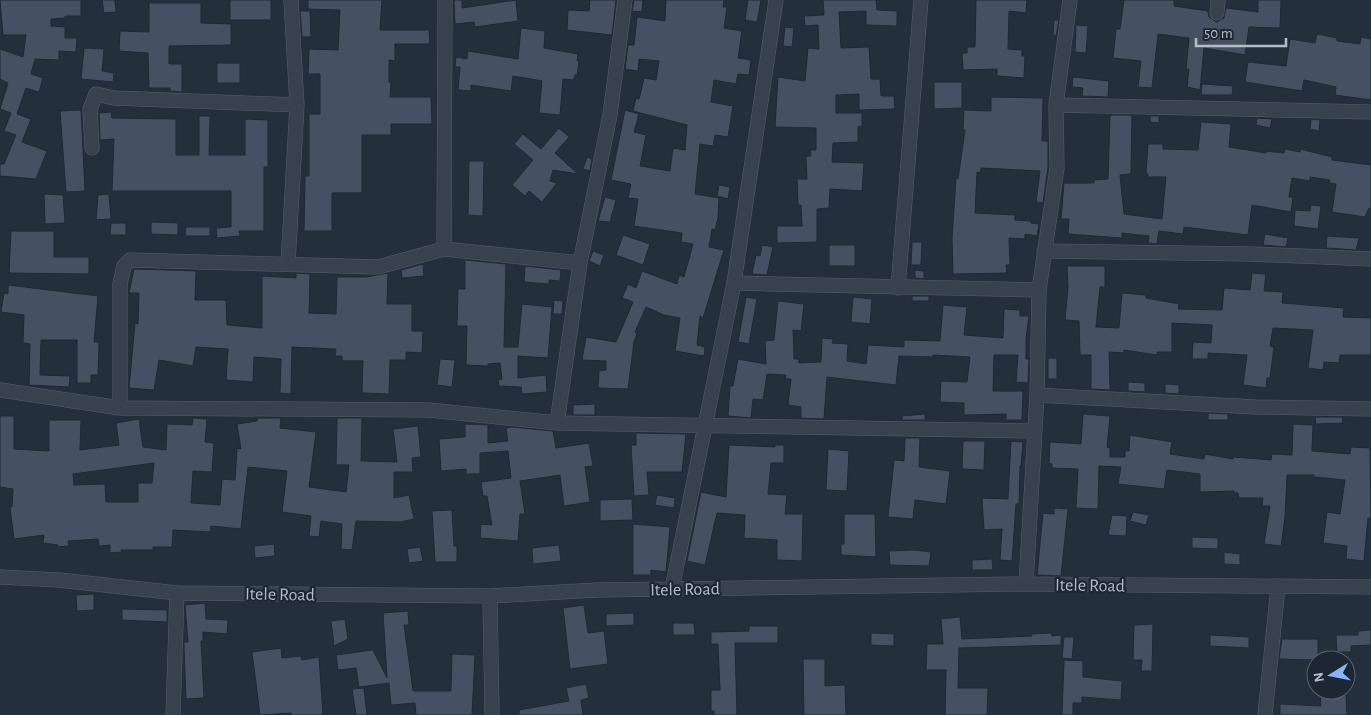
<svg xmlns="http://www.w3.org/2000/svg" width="1371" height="715" viewBox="0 0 1371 715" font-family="'Alegreya Sans',sans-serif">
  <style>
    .building { fill: #455162; stroke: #1f2835; fill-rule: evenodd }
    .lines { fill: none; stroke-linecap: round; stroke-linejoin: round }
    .minor-casing { stroke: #565f6c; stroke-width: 15 }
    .minor { stroke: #38414e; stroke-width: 14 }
    .labels { text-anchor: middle; stroke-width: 4.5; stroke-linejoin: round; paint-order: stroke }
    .street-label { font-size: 18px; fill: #b4bcc9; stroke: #1d2633 }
  </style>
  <rect width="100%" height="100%" fill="#242f3e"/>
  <!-- building -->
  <path class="building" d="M0,0H81V16H65V18L51,19V26L65,27V38H77L76,52L59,51V60L35,59L31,74L43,78L39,92L26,88L17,114L31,119L22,142L47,151L36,179L0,176V164H4L16,135L4,131L11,113L0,109L8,83L0,79V49L23,57L26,35H3Z
    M102,0H115L116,12L104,13Z
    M230,0H271V20H230Z
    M308,0H382L380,30H429L430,44H395V61L389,60V82L391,83L390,97H431L432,124H391V135H362V193H332V231H304L305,176H309V114H320V74H308L309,49L338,50L340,10L308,9Z
    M454,0H462V8L516,0L518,21L475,27L474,22L455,24Z
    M590,0H616L612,35L567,30L568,10L589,11Z
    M634,0H643L642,12L632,11Z
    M666,0H724L723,7H727L724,28L742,31L738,58L751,60L749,75L738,74L736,84L714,80L711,102L733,106L728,137L715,135L713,146L700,144L695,194L719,198L718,218L715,230L712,229L709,247L724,250L703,318L700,316L697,345L705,347L704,356L675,351L680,318L664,315L646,307L635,332L637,333L634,342L628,389L598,388L599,371L606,370V361L582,360L586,337L616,342L633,302L622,298L628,284L636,288L642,271L677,284L679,275L684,277L693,244L681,242L682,233L634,226L638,199L628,198L631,184L611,180L625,110L639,114L634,132L646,135L640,166L670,171L673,148L685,150L687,125L633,111L636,98L639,99L644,78L656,80L659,61L639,59L638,71L625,69L628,45H634L637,17L665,21Z
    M748,0H761L757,22L745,20Z
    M823,0H876L877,10L897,11V26L866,25V11L839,12L841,48L869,47L871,79H880L881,96H894L895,109L859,110V94L836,95V113H862V126L858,127V142L833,143L832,162L864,163L862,191L830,189L829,208L817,209V242L777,243V226H802L801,205H798L797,179H807L806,156H811L810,150H816V128L775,127L778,77L805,81L808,48L819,49L818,25L805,26L804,16L824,15Z
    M976,0H1027L1026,13L1009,11L1008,49L1022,50V56H1025L1024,78L997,76V69L963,70L962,53H967V47H975Z
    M1124,0H1174V6L1208,11L1209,17L1217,22L1224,18L1226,8L1258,12V0H1281L1280,28L1249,27L1245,55L1204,48L1200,90L1187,87L1189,69H1186L1189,38L1158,34L1152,88L1138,87L1141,61L1113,58L1116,29H1120Z
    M149,3H201V23L231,24V45L169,46V64H182V92L170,91V88H149L148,53L119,51L120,31L149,32Z
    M300,11H310L311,37H302Z
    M1054,20H1059L1056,36L1053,35Z
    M1076,25L1088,26L1086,53L1075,52Z
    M785,27L794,28L792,47L783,46Z
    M521,28L545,31L544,48L578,54L577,61H579L577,75H575L574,80L563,79L560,115L539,113L542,81L513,76L511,91L471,85V91L458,90L460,67H455L456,57L467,59L468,51L518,59Z
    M1317,34L1337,38V41L1360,44L1361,37L1371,39V100L1335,95L1336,87L1304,80L1302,91L1245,82L1248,62L1286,66L1290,39L1315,43Z
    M84,48L104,49L102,71L114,73L113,82L81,79Z
    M217,63H240V83H217Z
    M1073,77L1109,81L1108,97L1082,96L1083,88L1072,87Z
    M934,82H962V108L934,109Z
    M1202,84L1233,86L1232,95H1201Z
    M991,97L1043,98L1042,141H1048V167L1043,203L1036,202L1040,171L981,168L980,173L977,172L975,213L1015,215V220L1031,221V223L1039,224L1037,236L1025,234V239L1009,238L1010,265H1006L1007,273L953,274L952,238L956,178L958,179L965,130H963L964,110L991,111Z
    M81,110L85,191L66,192L60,111Z
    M111,112L112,118L176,119V155H199V116H210L209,155H245V119L268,120V167H264V231H239L240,236L217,238L216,228L231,227V191H112L114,139L100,140L99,113Z
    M1110,115H1132L1131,172L1130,174L1120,175L1124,214L1162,219L1166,177H1148V174H1146L1148,144H1163V149L1198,150L1201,122L1231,124L1229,147L1266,153V151L1284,153L1285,149L1300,152V149L1332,157V160L1371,165V208H1369L1365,217L1332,212L1336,184L1329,183L1330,180L1310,177V181L1292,178L1289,197H1293L1291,212L1252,205L1248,235L1184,227L1183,234L1159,231L1157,244L1148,243L1149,236L1122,233V238L1068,234L1069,219H1061L1064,183H1094V180L1108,179Z
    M1150,116H1159V123L1150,122Z
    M1257,118L1272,119L1270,128L1256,125Z
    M1311,119L1320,120L1319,131L1310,129Z
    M559,128L569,137L555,153L578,174L553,170L550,181L557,183L542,202L529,191L525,196L512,185L533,160L514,144L523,134L541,149Z
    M587,157L592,159L590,171L583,169Z
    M469,161H484L483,216L468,215Z
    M719,185L730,187L728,199L717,196Z
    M44,194L63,195L65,223L45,224Z
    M109,194L111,219L96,220L98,195Z
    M605,197L616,200L610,222L598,221Z
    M1311,205L1321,206L1318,229L1294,226L1295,210L1310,211Z
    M151,222L178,223V235L151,234Z
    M111,223H126V235H110Z
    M186,227H210V236H185Z
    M11,231H54V257H89V274L9,273Z
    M1265,234L1288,238L1286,247L1263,245Z
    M623,235L650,244L643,265L616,255Z
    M1327,236L1359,238L1356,250L1342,249L1326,248Z
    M912,242H922L921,265H911Z
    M762,245L773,247L767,275L752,274L756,255L760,256Z
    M829,245H855V266H829Z
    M593,251L604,255L600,266L589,261Z
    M465,260L506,264L504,347H518L522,304L552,307L548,358L518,356V378L546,375L547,392L522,394L521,387L499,386L498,380L502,379L500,363L488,364V366L466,365L467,326H457L458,289H465Z
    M423,264L424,276L402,278L401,270Z
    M525,266L561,270L560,281L549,280V284L524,282Z
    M1067,266H1105V287H1100L1096,327L1119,328L1122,293L1146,295V298L1179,304L1178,309L1222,310L1224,288L1250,290L1252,273L1266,274L1264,291L1283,292L1282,303L1344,308L1343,317L1371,318V355H1340L1339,363L1324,362L1323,370L1308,368L1313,330L1273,328L1270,346L1274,347L1270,378H1267L1266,388L1243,385L1247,355L1208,353V359H1192L1193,342L1211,343L1212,325L1172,323V352H1157V355L1124,350V353L1109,352L1110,390L1091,389V355H1080L1079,321L1065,320L1068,287Z
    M134,269L196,271L195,300H226L227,325L262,328V276L296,278V273L310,274L309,313L336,314L337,277H367L388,273L387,304H412V331H423L422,353L406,352V360H390L389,394L362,393L363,361H342V356H335L336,349L292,347L291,394L280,393L281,359L254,357L253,382L226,380L228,349L196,347L193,366L159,360L154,390L129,388L135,323L138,324L139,293H129Z
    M915,270L924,271V279L915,278Z
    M8,285L98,296L94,342H99L98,375H91V383H77V340H41L40,375L70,376L69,387L29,385L30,344L23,343L24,315L1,312L4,293L8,294Z
    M912,296H929V301H912Z
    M746,297L757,299L749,344L738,342Z
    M853,297L872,299L870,324L851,322Z
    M554,300L563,301L562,314H553Z
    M778,301L804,304L801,331L793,330L794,359H799V363L821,362L822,338L833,339L832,343L848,344L847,361L866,364L868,345L904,347V340L940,341L943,305L967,307L964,335L1003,338L1004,309L1020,310V316H1029L1026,339V359H1029L1028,383L1016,382L1018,355H994L993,391H1023L1022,420H1006V414L964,415V403L940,402L941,381L967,382L970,357L933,355V357L899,356L896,385L827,377L824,419L801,418V407L788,405L791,379H785L786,375L767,374L763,400L753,399L751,418L728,416L730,386H733L738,359L766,364L765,341L774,340Z
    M1048,358H1057V379H1048Z
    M440,359L455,360L452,387L437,385Z
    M1128,382L1145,383V392L1128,391Z
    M1165,384L1179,385V394L1165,393Z
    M595,404V415H573V405Z
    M1208,413L1228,414V420H1208Z
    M925,414V420H902V416Z
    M1083,414L1110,416L1107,447L1110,448V457H1125V451H1129L1130,435L1172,442L1170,454L1204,459L1205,454L1233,459L1234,457L1271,460L1272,454L1292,455L1293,424L1313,425L1312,451L1350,454L1351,447L1370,448L1371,519L1368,518L1364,561L1346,559L1347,546L1323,543L1327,512L1340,514L1345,480L1314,477V475H1287L1285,517L1281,546L1264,544L1270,506H1262L1263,498H1239L1238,493H1234V491L1200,492V474L1167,470L1164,489L1118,484L1121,467L1099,466L1098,509L1076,508L1078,469L1052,468V464L1049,463L1050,442L1081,444Z
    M0,416H14V449L49,451V420H81L80,450L119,445L116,423L139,419L143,447L166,450L167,424L192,425L193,418L207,419L205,442L214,443L212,472L193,471L191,503L220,505L222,479L235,480L237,448L241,449L237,424L257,421L258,418H281L280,428L316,432L309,487L346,492L349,465H336L337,418H362L361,461L397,462L393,429L418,426L421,457L412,458L413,472H394V498L409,495L414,519L400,522L356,521L352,550L341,549L342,524L321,521L319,537L309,536L311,516L282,512L287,471L248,467L241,529L211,526L210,532L173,530L172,547H153V550H121L122,552L110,553V545L99,546L98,539L68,541L69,546L58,547V545L43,543L44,535L14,539L10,507H12L13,489L0,487ZM154,463L152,483H138V502H106L105,484L74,485L73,474Z
    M1315,417H1342L1343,423L1316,424Z
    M465,424L488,425V443L508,441L506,428L512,427L553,431L556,448L589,443L593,466L585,467L590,502L564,506L560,475L520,481L525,514H520L518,541L480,538L481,524L492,525L487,496H483L481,482L511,478L508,451L480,453V474H466V469L441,471L439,439L465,437Z
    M636,433L686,434L682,472H647L649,495L634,496L631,445H636Z
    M905,438H920L919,467L950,471L946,504L915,500L913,519L888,517L894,460L904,461Z
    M963,441H985L984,470L962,469Z
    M1011,441L1023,442L1021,466H1020L1019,504H1016L1012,561L1000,560L1002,529L984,530L982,498L1008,499Z
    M729,445L775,447V445H784V463H771L768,494L787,495L785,514H803L802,561L777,560V540L744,538L745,515L717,513L705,565L687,561L701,492L726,497Z
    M828,449L849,451L847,491L826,490Z
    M657,495L675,498L674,508L655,505Z
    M632,499L633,520L600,521V500Z
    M1054,508L1068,509L1061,576L1037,575L1043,513L1054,514Z
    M452,510L454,546H457V562H435L432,511Z
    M1133,512L1149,515L1146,525L1130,521Z
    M844,514H875L876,557L841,555V544H844Z
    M1112,515L1127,516L1126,536L1108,535Z
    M633,524L670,527L666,572L651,570V575H633Z
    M1192,537L1218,538V549L1192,548Z
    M274,544L275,556L255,558L254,546Z
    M559,545L561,561L533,564L532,548Z
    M420,547L423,561L409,563L407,549Z
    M913,550L931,552L929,566L890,565L889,551Z
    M1224,552L1240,554V565L1224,564Z
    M992,559L993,570H972V560Z
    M94,594V610L77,611L76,595Z
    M205,603L206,619L228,620L227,634L203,632V641H201L204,698L186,699L184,648V642H188L185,605Z
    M584,605L588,633L604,631L608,664L570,669L563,608Z
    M122,609L167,610V622L122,620Z
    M408,611L409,625H404L413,691H451L452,654L475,655L472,715H416L415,703L391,705L389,683L359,687L356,668L338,670L336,655L373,650L387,678L383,613Z
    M634,613V625L606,626V614Z
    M960,617L962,639L1032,636L1031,634L1052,633V636L1061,635V645L959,648L958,688H988L987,715H945L946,670H926L927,644H943L941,619Z
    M345,619L348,639L334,646L331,621Z
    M673,623H694L695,635H673Z
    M1153,624L1152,671H1141L1142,660H1133L1134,625Z
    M749,626H778V643H735L737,715H714V711H711V690H720L718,644H711V632L749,631Z
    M1371,630V645L1351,646V652H1337L1336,635H1358V631Z
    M871,633L894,634V646L871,645Z
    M1210,635L1249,637V648L1210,646Z
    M1064,637H1074L1072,659L1062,658Z
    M1282,639H1318V660L1279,659Z
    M281,648L282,658L301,656L302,660L319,657L323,715H291V713L260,715L252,652Z
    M803,659H825V686L845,685L846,715H804Z
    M1064,660L1083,661V677L1122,681L1121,700L1082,697V703H1073V715H1062Z
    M586,684L589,698L581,700L583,715H519V710L569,701L566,688Z
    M364,688L367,715H356L352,689Z
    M1320,694H1346L1347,715H1280V704L1321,706Z"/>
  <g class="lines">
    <defs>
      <path id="minor" d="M1217,13L1218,0
        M1056,105L1371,112
        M92,148L90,109L96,94L114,98L297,105
        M444,249L445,0
        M1044,251L1251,254L1371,259
        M288,264L297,105L291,0
        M734,283L1039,290
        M898,288L921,0
        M0,390L120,408L429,410L557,423L1035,431
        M1037,395L1255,407L1371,409
        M120,408V284L124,266L130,260L378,267L444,249L580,263
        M557,423L580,263L610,115L625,0
        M0,577L59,580L177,593L490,596L597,590L1026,584L1371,587
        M1026,584L1037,395L1039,290L1057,168L1056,105L1070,0
        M672,589L734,283L776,0
        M490,596L492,715
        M173,715L177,593
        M1265,715L1278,587"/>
    </defs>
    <!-- minor casing -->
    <use href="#minor" class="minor-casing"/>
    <!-- minor -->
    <use href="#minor" class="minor"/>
  </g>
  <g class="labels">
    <!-- street labels -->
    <g class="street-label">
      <text transform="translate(1090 585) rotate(1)" y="6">Itele Road</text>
      <text transform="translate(685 589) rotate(-1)" y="6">Itele Road</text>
      <text transform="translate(280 594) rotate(1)" y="6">Itele Road</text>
    </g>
  </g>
  <!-- north arrow -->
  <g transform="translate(1331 675) rotate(260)"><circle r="24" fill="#1d2633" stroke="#59626f"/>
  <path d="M0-4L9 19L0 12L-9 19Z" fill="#8ab4f8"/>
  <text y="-8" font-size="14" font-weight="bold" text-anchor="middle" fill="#b4bcc9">N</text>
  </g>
  <!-- scale -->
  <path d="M1196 38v8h90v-8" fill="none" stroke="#b4bcc9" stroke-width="2.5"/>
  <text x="1204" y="38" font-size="15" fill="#b4bcc9" stroke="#1d2633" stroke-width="4" paint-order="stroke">50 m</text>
</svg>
